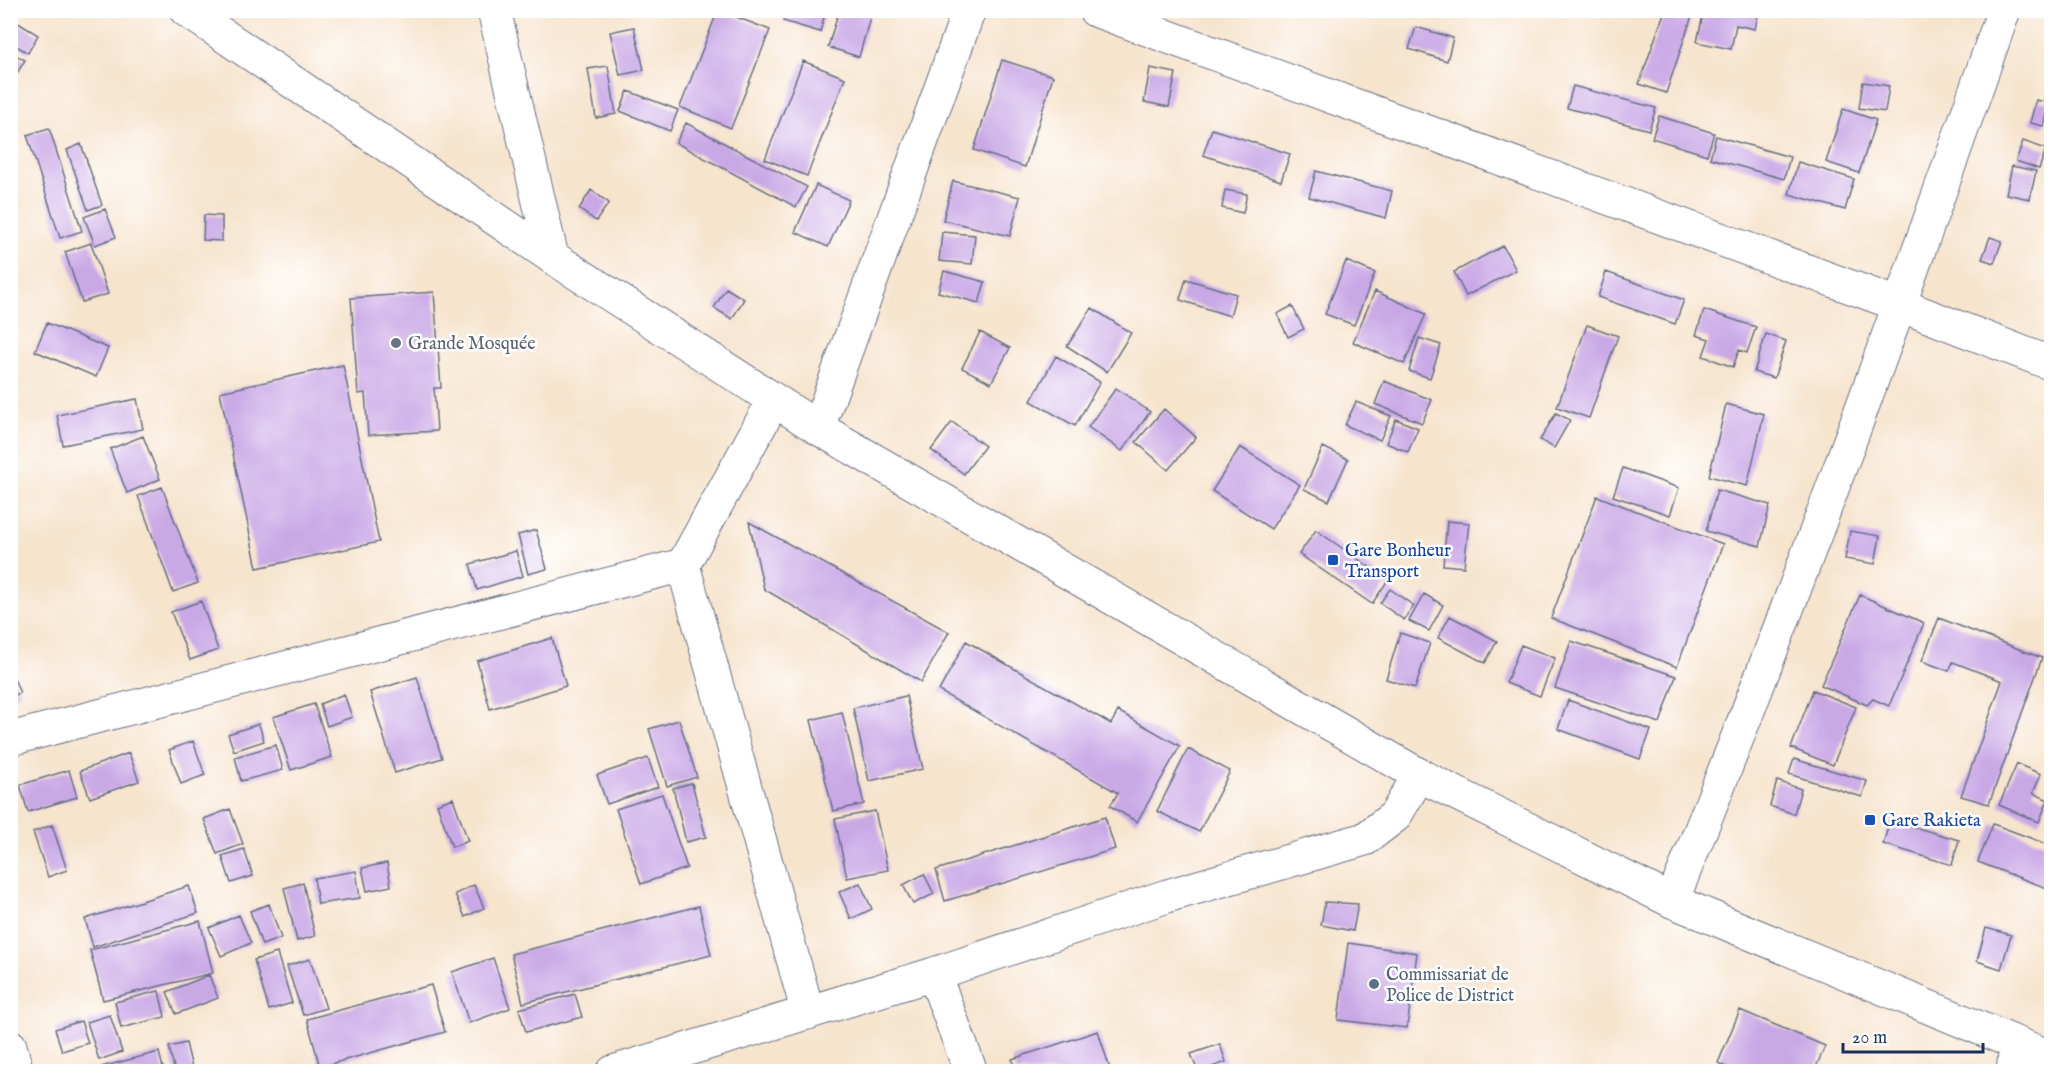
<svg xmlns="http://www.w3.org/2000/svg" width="2062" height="1082" viewBox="0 0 2062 1082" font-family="'IM FELL English',serif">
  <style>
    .building { fill: #c9a8e6 }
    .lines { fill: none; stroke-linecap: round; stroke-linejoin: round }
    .minor-casing { stroke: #686e85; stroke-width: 35 }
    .secondary-casing { stroke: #686e85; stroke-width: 35 }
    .trunk-casing { stroke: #686e85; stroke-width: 35 }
    .minor { stroke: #fff; stroke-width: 33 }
    .secondary { stroke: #fff; stroke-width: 33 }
    .trunk { stroke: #fff; stroke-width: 33 }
    .worship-dot { fill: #6b7280; stroke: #fff; stroke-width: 2 }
    .transit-dot { fill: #1a4fb4; stroke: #fff; stroke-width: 2 }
    .service-dot { fill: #5c6f8a; stroke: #fff; stroke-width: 2 }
    .labels { text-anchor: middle; stroke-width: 5; stroke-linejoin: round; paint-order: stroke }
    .worship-label { font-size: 18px; fill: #5b616d; stroke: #fff; text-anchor: start }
    .transit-label { font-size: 18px; fill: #164399; stroke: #fff; text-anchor: start }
    .service-label { font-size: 18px; fill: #4e5e75; stroke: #fff; text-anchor: start }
  </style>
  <rect width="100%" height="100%" fill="#fff"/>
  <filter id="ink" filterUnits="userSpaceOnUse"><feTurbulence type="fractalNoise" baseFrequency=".0167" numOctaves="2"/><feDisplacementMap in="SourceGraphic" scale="12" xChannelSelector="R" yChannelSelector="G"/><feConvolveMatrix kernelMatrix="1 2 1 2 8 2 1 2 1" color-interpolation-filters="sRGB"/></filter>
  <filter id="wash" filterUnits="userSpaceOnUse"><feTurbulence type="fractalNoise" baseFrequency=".008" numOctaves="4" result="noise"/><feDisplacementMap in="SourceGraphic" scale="24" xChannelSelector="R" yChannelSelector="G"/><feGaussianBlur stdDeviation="1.35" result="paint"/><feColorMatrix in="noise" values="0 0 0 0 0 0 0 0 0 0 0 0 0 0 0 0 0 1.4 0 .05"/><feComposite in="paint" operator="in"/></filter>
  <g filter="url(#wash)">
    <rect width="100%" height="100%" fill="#f6e4cd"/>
    <g id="blocks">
      <!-- building -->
      <path class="building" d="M718,10L770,30L731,128L680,107Z
        M786,10H826L820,32L783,21Z
        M839,10H872L859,57L828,47Z
        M1665,10H1694L1666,93L1639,84Z
        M1704,10H1759L1755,29L1736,25L1731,49L1697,42Z
        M10,18L38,35L28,53L10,42Z
        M634,27L644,70L620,75L610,32Z
        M1416,27L1453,38L1447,61L1409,49Z
        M10,52L25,60L13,80L10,78Z
        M1002,60L1053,76L1025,167L974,150Z
        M803,61L845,78L807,176L765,159Z
        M608,66L616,114L596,118L588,69Z
        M1150,68L1176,73L1169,107L1144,102Z
        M1863,82L1889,86L1885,112L1859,108Z
        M1573,86L1656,108L1649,130L1567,108Z
        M628,91L678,110L670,131L620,111Z
        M2036,100L2050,103L2044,126L2030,123Z
        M1843,109L1876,120L1859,173L1826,162Z
        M1659,116L1714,133L1707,155L1652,138Z
        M686,123L807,187L796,207L676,143Z
        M49,128L82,231L60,238L27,135Z
        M1212,129L1290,154L1281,181L1203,155Z
        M1716,136L1790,157L1784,179L1710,158Z
        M2023,141L2046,149L2039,169L2016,161Z
        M81,144L102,205L88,210L67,150Z
        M1798,162L1854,179L1845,210L1789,194Z
        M2012,166L2036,171L2030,199L2006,194Z
        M1316,171L1392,191L1386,218L1309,197Z
        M953,181L1020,197L1010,236L943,220Z
        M816,185L849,200L828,247L795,232Z
        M591,190L609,203L596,221L579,209Z
        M1225,190L1247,194L1243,213L1222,208Z
        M105,209L116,237L95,245L84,217Z
        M204,215L222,216V241L203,240Z
        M942,232L975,235L972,264L939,261Z
        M1990,237L2002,241L1994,263L1982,259Z
        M91,243L108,294L82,302L65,252Z
        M1503,246L1516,270L1466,296L1454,272Z
        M1346,261L1375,273L1354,325L1325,314Z
        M944,271L985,282L979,303L938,292Z
        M1606,272L1684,300L1675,324L1598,297Z
        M1186,279L1236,294L1230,316L1180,300Z
        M726,288L744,299L732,319L714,308Z
        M1375,291L1426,314L1404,364L1353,342Z
        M434,292L441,388H434L437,431L368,435L365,393L358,394L351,298Z
        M1292,306L1304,329L1288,337L1277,314Z
        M1092,308L1131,333L1107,372L1067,346Z
        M1704,310L1756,327L1747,353L1739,350L1733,367L1703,356L1709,339L1696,335Z
        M47,323L108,348L96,377L35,351Z
        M1587,325L1618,336L1589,418L1557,407Z
        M980,332L1010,348L991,383L962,368Z
        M1766,334L1786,341L1774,378L1754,372Z
        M1419,338L1441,345L1430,378L1409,371Z
        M1056,356L1100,382L1075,426L1031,401Z
        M343,365L379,542L257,568L220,392Z
        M1384,381L1432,400L1422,423L1375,404Z
        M1116,388L1150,412L1122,451L1088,427Z
        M137,399L143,429L63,445L57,415Z
        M1356,402L1391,416L1380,440L1345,425Z
        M1726,404L1764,414L1747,486L1709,476Z
        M1164,409L1196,437L1168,470L1136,442Z
        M1556,413L1570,420L1554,448L1540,440Z
        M1396,419L1418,428L1408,452L1386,443Z
        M952,422L985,446L964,474L931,450Z
        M143,436L160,479L127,493L110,449Z
        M1240,447L1300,485L1271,529L1212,491Z
        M1323,447L1348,459L1329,501L1304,489Z
        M1623,468L1679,488L1670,515L1613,496Z
        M162,487L198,583L173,592L138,496Z
        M1717,490L1770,505L1760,546L1706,531Z
        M1597,496L1723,544L1677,667L1551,618Z
        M1447,521L1469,523L1464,567L1443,565Z
        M749,522L949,632L921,682L764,589Z
        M536,530L547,569L528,574L518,535Z
        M1316,530L1388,580L1372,604L1299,554Z
        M1850,531L1880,536L1875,564L1845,559Z
        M516,551L523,576L477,590L470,564Z
        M1390,589L1414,606L1404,620L1380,603Z
        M1424,594L1443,605L1429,631L1409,621Z
        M1860,595L1924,623L1889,706L1873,699L1867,705L1821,685Z
        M201,601L218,650L190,660L171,612Z
        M1450,616L1497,641L1485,663L1438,638Z
        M1939,618L2042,658L1989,804L1961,796L2002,681L1953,662L1949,671L1922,661Z
        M1400,633L1430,643L1415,688L1386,679Z
        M552,638L566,686L490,709L477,661Z
        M966,641L1111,724L1118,711L1180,746L1137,822L1110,806L1118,793L939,691Z
        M1571,641L1676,676L1660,723L1555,688Z
        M1521,645L1555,658L1540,696L1506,683Z
        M10,669L20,693L10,697Z
        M417,677L442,758L395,773L370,692Z
        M1813,690L1856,707L1833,765L1791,748Z
        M344,694L352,717L327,726L320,704Z
        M906,696L923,769L869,781L853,708Z
        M1568,700L1651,730L1640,759L1558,729Z
        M314,704L332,757L291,770L273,717Z
        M842,712L864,804L833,811L811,720Z
        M679,720L697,777L667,786L649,729Z
        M259,724L264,741L234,751L228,734Z
        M193,741L205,775L181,784L169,750Z
        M276,745L283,770L241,781L235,757Z
        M1188,749L1230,771L1199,832L1157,811Z
        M129,753L139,781L90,798L80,771Z
        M648,758L658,787L607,804L597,775Z
        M1794,759L1867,781L1862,797L1789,774Z
        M2017,764L2041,774L2033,793L2048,800L2039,822L1999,805Z
        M69,770L77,797L28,812L20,785Z
        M1777,781L1801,789L1794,814L1770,806Z
        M692,783L706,837L686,842L673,788Z
        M662,794L687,868L641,884L616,809Z
        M453,798L468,841L452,847L437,804Z
        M230,809L243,844L217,854L204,819Z
        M875,811L888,870L847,878L835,819Z
        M1105,817L1115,849L945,901L936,870Z
        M1890,820L1959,840L1952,865L1883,844Z
        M1993,824L2052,846V890L1978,862Z
        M52,825L67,870L48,877L33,832Z
        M244,849L253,876L231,883L222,856Z
        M387,863L391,886L367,891L362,868Z
        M356,871L360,898L318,904L314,878Z
        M924,874L934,894L913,904L903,885Z
        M303,883L315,936L297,941L284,888Z
        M860,883L872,909L851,919L839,892Z
        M474,885L484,908L465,917L455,894Z
        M189,886L198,913L93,947L85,919Z
        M1325,902L1358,904L1353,931L1321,925Z
        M269,904L281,938L262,945L250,911Z
        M699,906L711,955L523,1003L511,954Z
        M239,915L251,943L221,956L209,928Z
        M200,921L213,973L103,1000L90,950Z
        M1986,928L2011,935L2001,969L1977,961Z
        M1348,943L1417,953L1407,1028L1338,1020Z
        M277,953L292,1003L269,1010L254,960Z
        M493,958L510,1008L469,1023L452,972Z
        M310,959L326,1008L303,1015L287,966Z
        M209,975L218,998L176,1014L167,992Z
        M431,985L445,1032L320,1067L307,1019Z
        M159,991L165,1017L121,1028L115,1002Z
        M575,994L582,1017L526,1032L519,1009Z
        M1740,1010L1825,1046L1814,1072H1737L1718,1063Z
        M110,1015L122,1052L99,1060L87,1022Z
        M81,1021L88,1043L62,1051L55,1029Z
        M1098,1031L1111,1072H1016L1012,1059Z
        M186,1043L193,1072H175L169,1047Z
        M1220,1044L1226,1062L1198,1072L1191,1054Z
        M159,1052L164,1072H102L101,1067Z"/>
    </g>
  </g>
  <g filter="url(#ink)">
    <use href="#blocks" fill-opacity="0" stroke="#686e85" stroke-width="1.5"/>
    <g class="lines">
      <defs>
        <path id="minor" d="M494,10L552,257
          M1095,10L1900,305L2052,364
          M818,428L969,10
          M683,565L808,1013
          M10,739L683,565L774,400
          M1672,901C1792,608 1899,309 2004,10
          M934,974L971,1072
          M10,1046L17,1072
          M2013,1072L2016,1046"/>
        <path id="secondary" d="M613,1072L934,974L1167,896L1365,839L1395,816L1419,775"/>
        <path id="trunk" d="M186,10L552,257L818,428L1419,775L1672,901L2052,1058"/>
      </defs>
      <!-- minor casing -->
      <use href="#minor" class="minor-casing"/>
      <!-- secondary casing -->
      <use href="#secondary" class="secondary-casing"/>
      <!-- trunk casing -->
      <use href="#trunk" class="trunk-casing"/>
      <!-- minor -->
      <use href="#minor" class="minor"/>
      <!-- secondary -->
      <use href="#secondary" class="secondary"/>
      <!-- trunk -->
      <use href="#trunk" class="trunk"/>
    </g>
  </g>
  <!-- markers -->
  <circle class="worship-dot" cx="396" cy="343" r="6"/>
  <g class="transit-dot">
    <rect x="1327" y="554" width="12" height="12" rx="3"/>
    <rect x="1864" y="814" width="12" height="12" rx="3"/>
  </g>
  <circle class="service-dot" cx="1374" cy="984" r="6"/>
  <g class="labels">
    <!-- worship labels -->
    <g class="worship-label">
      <text x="408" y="349">Grande Mosquée</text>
    </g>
    <!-- transit labels -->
    <g class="transit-label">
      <text x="1345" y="556">Gare Bonheur<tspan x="1345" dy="21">Transport</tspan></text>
      <text x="1882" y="826">Gare Rakieta</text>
    </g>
    <!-- service labels -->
    <g class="service-label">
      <text x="1386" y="980">Commissariat de<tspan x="1386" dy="21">Police de District</tspan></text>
    </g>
  </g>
  <!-- margin -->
  <rect width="2062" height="1082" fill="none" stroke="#fff" stroke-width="36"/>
  <!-- scale -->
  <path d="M1843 1043v9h140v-9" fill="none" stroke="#1b2f5e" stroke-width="3"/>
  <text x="1852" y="1043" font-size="18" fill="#1b2f5e" stroke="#ffffff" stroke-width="4.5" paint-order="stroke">20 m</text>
</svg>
